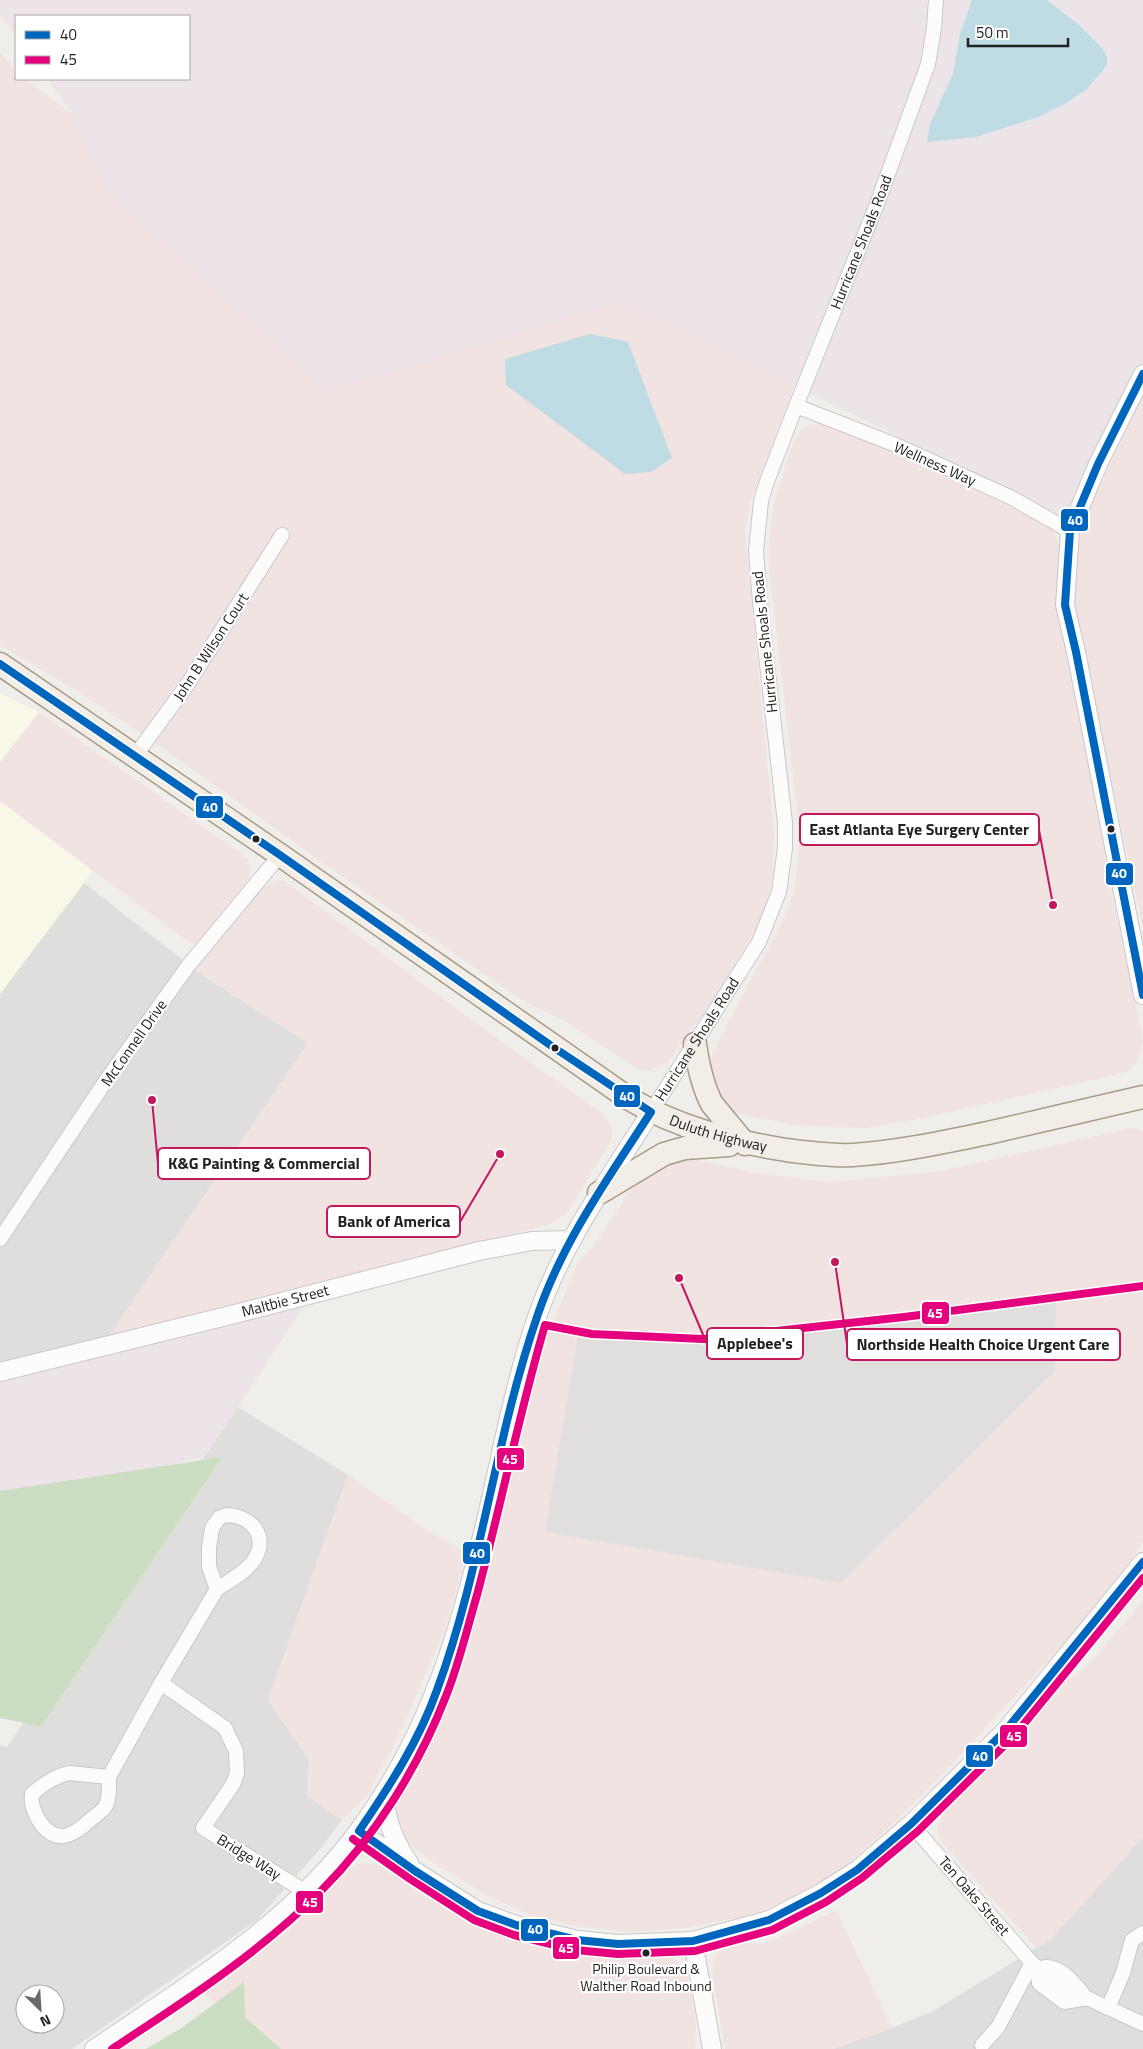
<svg xmlns="http://www.w3.org/2000/svg" width="1143" height="2049" viewBox="0 0 1143 2049" font-family="'Titillium Web',sans-serif">
  <style>
    .residential { fill: #dfdedc; fill-rule: evenodd }
    .commercial { fill: #f1e3e1 }
    .industrial { fill: #ede4e9 }
    .education { fill: #f8f7e8 }
    .forest { fill: #cbdec1 }
    .parking { fill: #e0dfde }
    .water { fill: #bfdbe3 }
    .lines { fill: none; stroke-linecap: round; stroke-linejoin: round }
    .minor-casing { stroke: #c9c8c7; stroke-width: 16 }
    .tertiary-casing { stroke: #c9c8c7; stroke-width: 20 }
    .primary-casing { stroke: #a79c86; stroke-width: 25 }
    .minor { stroke: #fdfcfc; stroke-width: 14 }
    .tertiary { stroke: #fdfcfc; stroke-width: 18 }
    .primary { stroke: #f3ede7; stroke-width: 22 }
    .bus-1-casing { stroke: #fff; stroke-width: 11 }
    .bus-2-casing { stroke: #fff; stroke-width: 11 }
    .bus-1 { stroke: #0065bd; stroke-width: 8 }
    .bus-2 { stroke: #e5007d; stroke-width: 8 }
    .bus-dot { fill: #222; stroke: #fff; stroke-width: 2 }
    .labels { text-anchor: middle; stroke-width: 4.5; stroke-linejoin: round; paint-order: stroke }
    .bus-label { font-size: 14px; fill: #222; stroke: #fff }
    .street-label { font-size: 15px; fill: #222; stroke: #fff }
    .leader { fill: none; stroke: #c2185b; stroke-width: 2 }
    .callout-dot { fill: #c2185b; stroke: #fff; stroke-width: 2 }
    .callout { fill: #fff; stroke: #c2185b; stroke-width: 2 }
    .callout-label { font-size: 16px; text-anchor: middle; font-weight: bold; fill: #222 }
    .line-badge { stroke: #fff; stroke-width: 2 }
    .badge-label { font-size: 14px; text-anchor: middle; font-weight: bold; fill: #fff }
  </style>
  <rect width="100%" height="100%" fill="#f0eeeb"/>
  <!-- residential -->
  <path class="residential" d="M84,883L202,975L308,1043L109,1336L0,1362V994Z
    M238,1407L348,1475L268,1700L309,1760L307,1796L342,1820L320,1849L257,1920L72,2049H0V1745L7,1747ZM25,1994H55V2024H25Z
    M1143,1837V2049H833L892,2028L933,2011L1051,1939Z"/>
  <!-- commercial -->
  <path class="commercial" d="M0,52L16,71V79H24L73,114L109,192L329,390L620,301L794,386L751,499L745,532L774,831L773,874L767,902L756,928L722,987L667,1063L648,1071L639,1070L563,1020L525,1002L326,865L158,745L74,689L0,645Z
    M1143,395V929L1073,598L1074,565L1084,518Z
    M822,423L880,446L1050,526L1056,535L1059,547L1057,589L1064,629L1106,835L1105,863L1143,1040L1137,1061L1128,1071L1115,1075L913,1120L865,1128L797,1125L743,1115L730,1110L716,1096L708,1067L714,1049L781,924L794,892L798,858L799,827L769,568V544L773,506L789,454L800,431L809,425Z
    M39,712L247,858L251,868L249,878L197,944H192L185,939L0,801V762Z
    M277,881H284L499,1040L603,1114L612,1128V1139L567,1213L551,1224L109,1336L308,1043L194,969L263,887Z
    M1131,1128L1143,1131V1541L1110,1594L940,1777L893,1824L839,1871L794,1897L747,1916L722,1921L683,1928L632,1932L581,1927L538,1918L490,1897L431,1861L406,1841L396,1825L394,1802L427,1743L447,1698L472,1622L528,1402L547,1337L578,1262L597,1241L633,1186L661,1165L682,1160H697L756,1173L829,1182L942,1171Z
    M348,1475L431,1533L467,1552L444,1632L393,1748L373,1783L372,1790L342,1820L307,1796L309,1760L268,1700Z
    M1143,1601V1837L1051,1939L1036,1948L941,1841L937,1828L949,1798L1054,1688L1080,1672L1096,1656Z
    M362,1863L377,1864L429,1897L487,1925L538,1940L582,1950L622,1954H660L672,1957L682,1965L686,1971L696,2021L695,2049H278L200,1991L228,1974L272,1941L345,1870Z
    M836,1910L892,2028L833,2049H725L712,1972L713,1962L717,1953L734,1941L761,1944L796,1930Z"/>
  <!-- industrial -->
  <path class="industrial" d="M0,0H1143V362L1066,518L620,301L329,390L109,192L73,114L47,79H189V16H16V36L0,14Z
    M305,1304L238,1407L203,1457L0,1503V1380Z"/>
  <!-- education -->
  <path class="education" d="M0,693L39,712L0,762Z
    M0,801L93,871L0,994Z"/>
  <!-- forest -->
  <path class="forest" d="M222,1457L41,1726L0,1718V1491Z
    M244,1982L245,2017L281,2049H146L180,2029Z"/>
  <!-- parking -->
  <path class="parking" d="M1056,1302L1055,1371L841,1583L545,1532L578,1336L719,1342Z"/>
  <!-- water -->
  <path class="water" d="M972,0H1047L1080,26L1102,48L1107,57V65L1087,89L1066,103L1038,117L976,137L927,142L930,124L953,74L960,34Z
    M590,334L628,342L672,458L651,472L625,474L506,385L505,359Z"/>
  <g class="lines">
    <defs>
      <g id="minor">
        <path d="M796,406L896,445L1010,497L1070,531"/>
        <path d="M135,756L187,685L282,535"/>
        <path id="s1" d="M651,1112L759,942L779,892L785,848V823L760,602L756,551L761,501L766,484L796,406L877,204L928,64L934,28L936,0"/>
        <path d="M0,1239L107,1079L188,966L280,855"/>
        <path d="M227,1515C252,1516 269,1537 254,1560C246,1572 229,1581 217,1589L209,1567V1548L212,1528L219,1518Z"/>
        <path d="M161,1683L225,1728L236,1751L237,1773L233,1784L203,1828L306,1892"/>
        <path d="M69,1773L109,1777C109,1787 110,1799 105,1807C101,1812 95,1816 90,1820C71,1838 54,1845 38,1819C33,1809 31,1804 32,1794C44,1784 54,1776 69,1773Z"/>
        <path d="M109,1777L161,1683L217,1589"/>
        <path d="M911,1824L1032,1963L1063,1987L1143,2024"/>
        <path d="M1037,1967L1039,1983L1064,2002L1087,1998"/>
        <path d="M1045,1967C1061,1966 1074,1983 1083,1994"/>
        <path d="M1108,2008L1123,1973L1132,1940L1143,1933"/>
        <path d="M982,2045L998,2027L1032,1963"/>
      </g>
      <g id="tertiary">
        <path d="M1143,374L1098,464L1070,531L1065,605L1076,652L1143,995"/>
        <path id="s2" d="M0,1372L235,1314L479,1251L532,1241L571,1240"/>
        <path d="M383,1796C389,1826 392,1837 409,1863"/>
        <path d="M359,1831L415,1871L478,1911L516,1925L577,1940L618,1944L693,1941L769,1920L821,1893L857,1870L911,1824L1006,1730L1143,1562"/>
        <path d="M693,1941L712,2049"/>
        <path d="M94,2049C189,1984 290,1924 359,1830C432,1731 462,1624 489,1507C504,1442 516,1377 538,1314C564,1241 610,1177 651,1112"/>
      </g>
      <g id="primary">
        <path id="s3" d="M0,664L280,855L628,1098C676,1127 730,1141 786,1150C808,1153 831,1156 853,1155C899,1152 944,1142 988,1133C1040,1121 1091,1109 1143,1097"/>
        <path d="M695,1044C698,1065 702,1085 712,1104L745,1144"/>
        <path d="M599,1193L664,1154L685,1148L729,1145"/>
      </g>
    </defs>
    <!-- minor casing -->
    <use href="#minor" class="minor-casing"/>
    <!-- tertiary casing -->
    <use href="#tertiary" class="tertiary-casing"/>
    <!-- primary casing -->
    <use href="#primary" class="primary-casing"/>
    <!-- minor -->
    <use href="#minor" class="minor"/>
    <!-- tertiary -->
    <use href="#tertiary" class="tertiary"/>
    <!-- primary -->
    <use href="#primary" class="primary"/>
    <defs>
      <path id="bus-1" d="M1143,374L1098,464L1070,531L1065,605L1076,652L1143,995
        M0,664L280,855L553,1047L651,1112C609,1177 563,1241 538,1314C495,1437 482,1568 437,1690C419,1741 389,1787 359,1831L415,1871L478,1911L516,1925L577,1940L618,1944L693,1941L769,1920L821,1893L857,1870L911,1824L1006,1730L1143,1562"/>
      <path id="bus-2" d="M353,1839L410,1879L474,1920L514,1935L575,1950L618,1954L695,1951L772,1930L826,1902L862,1878L918,1831L1014,1736L1143,1578
        M112,2049C185,2001 258,1954 320,1892C375,1837 418,1768 446,1696C459,1664 467,1629 477,1595C501,1505 519,1414 545,1325L592,1334L703,1339L904,1317L1143,1286"/>
    </defs>
    <!-- bus-1 casing -->
    <use href="#bus-1" class="bus-1-casing"/>
    <!-- bus-2 casing -->
    <use href="#bus-2" class="bus-2-casing"/>
    <!-- bus-1 -->
    <use href="#bus-1" class="bus-1"/>
    <!-- bus-2 -->
    <use href="#bus-2" class="bus-2"/>
  </g>
  <!-- markers -->
  <g class="bus-dot">
    <circle cx="1111" cy="829" r="4.5"/>
    <circle cx="256" cy="839" r="4.5"/>
    <circle cx="555" cy="1048" r="4.5"/>
    <circle cx="646" cy="1953" r="4.5"/>
  </g>
  <g class="labels">
    <!-- bus labels -->
    <g class="bus-label">
      <text x="646" y="1974">Philip Boulevard &amp;<tspan x="646" dy="17">Walther Road Inbound</tspan></text>
    </g>
    <!-- street labels -->
    <g class="street-label">
      <text dy="5" stroke="none"><textPath href="#s1" startOffset="926">Hurricane Shoals Road</textPath></text>
      <text transform="translate(935 464) rotate(24)" y="5">Wellness Way</text>
      <text transform="translate(765 642) rotate(-96)" y="5">Hurricane Shoals Road</text>
      <text transform="translate(211 647) rotate(-57)" y="5">John B Wilson Court</text>
      <text dy="5" stroke="none"><textPath href="#s1" startOffset="86">Hurricane Shoals Road</textPath></text>
      <text transform="translate(134 1043) rotate(-55)" y="5">McConnell Drive</text>
      <text dy="5" stroke="none"><textPath href="#s3" startOffset="861">Duluth Highway</textPath></text>
      <text dy="5" stroke="none"><textPath href="#s2" startOffset="294">Maltbie Street</textPath></text>
      <text transform="translate(249 1857) rotate(32)" y="5">Bridge Way</text>
      <text transform="translate(974 1896) rotate(49)" y="5">Ten Oaks Street</text>
    </g>
  </g>
  <!-- callouts -->
  <path class="leader" d="M1053 905L1039 830M152 1100L158 1164M500 1154L460 1222M679 1278L707 1344M835 1262L847 1344"/>
  <g class="callout-dot">
    <circle cx="1053" cy="905" r="5"/>
    <circle cx="152" cy="1100" r="5"/>
    <circle cx="500" cy="1154" r="5"/>
    <circle cx="679" cy="1278" r="5"/>
    <circle cx="835" cy="1262" r="5"/>
  </g>
  <g class="callout">
    <rect x="800" y="814" width="239" height="31" rx="5"/>
    <rect x="158" y="1148" width="212" height="31" rx="5"/>
    <rect x="327" y="1206" width="133" height="31" rx="5"/>
    <rect x="707" y="1328" width="96" height="31" rx="5"/>
    <rect x="847" y="1329" width="273" height="31" rx="5"/>
  </g>
  <g class="callout-label">
    <text x="919" y="835">East Atlanta Eye Surgery Center</text>
    <text x="264" y="1169">K&amp;G Painting &amp; Commercial</text>
    <text x="394" y="1227">Bank of America</text>
    <text x="755" y="1349">Applebee's</text>
    <text x="983" y="1350">Northside Health Choice Urgent Care</text>
  </g>
  <g class="line-badge">
    <rect x="1060" y="508" width="29" height="24" rx="5" fill="#0065bd"/>
    <rect x="195" y="795" width="29" height="24" rx="5" fill="#0065bd"/>
    <rect x="1105" y="862" width="29" height="24" rx="5" fill="#0065bd"/>
    <rect x="613" y="1084" width="28" height="24" rx="5" fill="#0065bd"/>
    <rect x="921" y="1301" width="29" height="24" rx="5" fill="#e5007d"/>
    <rect x="496" y="1447" width="29" height="24" rx="5" fill="#e5007d"/>
    <rect x="462" y="1541" width="29" height="24" rx="5" fill="#0065bd"/>
    <rect x="999" y="1724" width="29" height="24" rx="5" fill="#e5007d"/>
    <rect x="965" y="1744" width="29" height="24" rx="5" fill="#0065bd"/>
    <rect x="295" y="1890" width="29" height="24" rx="5" fill="#e5007d"/>
    <rect x="520" y="1918" width="29" height="24" rx="5" fill="#0065bd"/>
    <rect x="552" y="1936" width="28" height="24" rx="5" fill="#e5007d"/>
  </g>
  <g class="badge-label">
    <text x="1075" y="525">40</text>
    <text x="210" y="812">40</text>
    <text x="1119" y="878">40</text>
    <text x="627" y="1101">40</text>
    <text x="935" y="1318">45</text>
    <text x="510" y="1464">45</text>
    <text x="477" y="1558">40</text>
    <text x="1014" y="1741">45</text>
    <text x="980" y="1761">40</text>
    <text x="310" y="1907">45</text>
    <text x="535" y="1934">40</text>
    <text x="566" y="1953">45</text>
  </g>
  <!-- legend -->
  <rect x="15" y="15" width="175" height="65" fill="#ffffff" stroke="#a7a7a7"/>
  <rect x="25" y="31" width="25" height="8" fill="#0065bd" stroke="#a7a7a7"/>
  <text x="60" y="40" font-size="15" fill="#222222">40</text>
  <rect x="25" y="56" width="25" height="8" fill="#e5007d" stroke="#a7a7a7"/>
  <text x="60" y="65" font-size="15" fill="#222222">45</text>
  <!-- north arrow -->
  <g transform="translate(40 2009) rotate(155)"><circle r="24" fill="#ffffff" stroke="#a7a7a7"/>
  <path d="M0-4L9 19L0 12L-9 19Z" fill="#6a6968"/>
  <text y="-8" font-size="14" font-weight="bold" text-anchor="middle" fill="#222222">N</text>
  </g>
  <!-- scale -->
  <path d="M968 38v8h100v-8" fill="none" stroke="#222222" stroke-width="2.5"/>
  <text x="976" y="38" font-size="15" fill="#222222" stroke="#ffffff" stroke-width="4" paint-order="stroke">50 m</text>
</svg>
